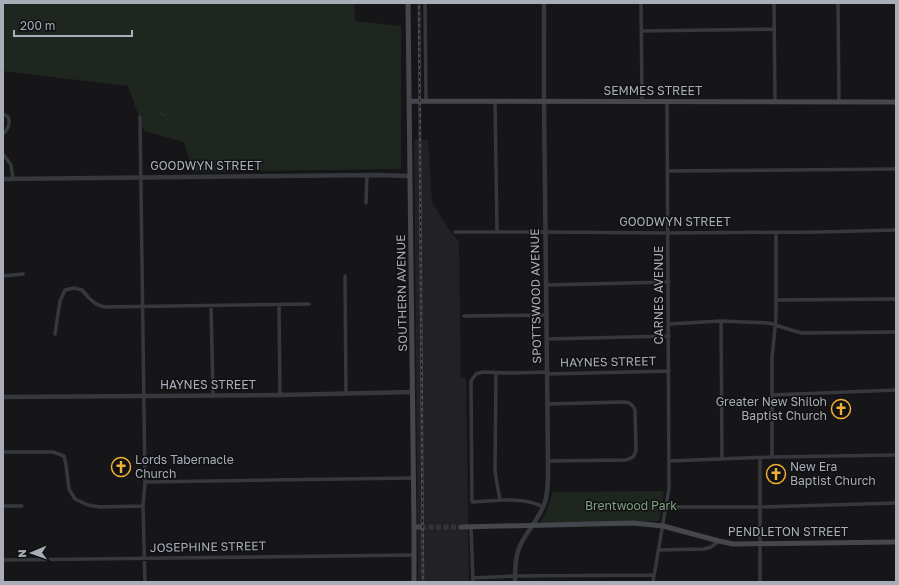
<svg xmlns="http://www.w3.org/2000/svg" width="899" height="585" viewBox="0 0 899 585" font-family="'Golos Text',sans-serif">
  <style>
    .built { fill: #222225 }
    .green { fill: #1e261f }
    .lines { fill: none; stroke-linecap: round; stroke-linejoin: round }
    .stream { stroke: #2c353c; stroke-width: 1 }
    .secondary-tunnel { stroke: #333438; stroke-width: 5; stroke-dasharray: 5 2.5; stroke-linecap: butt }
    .minor { stroke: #37383d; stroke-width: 3.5 }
    .tertiary { stroke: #37383d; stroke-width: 4.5 }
    .secondary { stroke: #45474d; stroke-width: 5 }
    .rail-casing { stroke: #4a4c52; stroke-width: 2.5 }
    .rail { stroke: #111113; stroke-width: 1; stroke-dasharray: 3; stroke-linecap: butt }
    .labels { text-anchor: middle; stroke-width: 3; stroke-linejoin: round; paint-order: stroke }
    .street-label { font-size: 12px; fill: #a8adb8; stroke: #111113 }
    .poi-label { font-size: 12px; fill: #a8adb8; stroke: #111113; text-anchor: start }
    .park-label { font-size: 12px; fill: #7fa381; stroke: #111113 }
  </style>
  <rect width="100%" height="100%" fill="#161618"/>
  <!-- built -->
  <path class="built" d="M414,139L428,140L432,202L450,231L459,242L461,378H466L469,582H418Z"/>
  <!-- green -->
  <path class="green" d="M3,3H354L355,21L401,26V169L193,172L184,142L144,131L128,86L3,71Z
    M664,491L659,521L540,523L546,512L553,492Z"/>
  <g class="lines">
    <!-- stream -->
    <path class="stream" d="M160,113L166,116"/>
    <!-- secondary-tunnel -->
    <path class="secondary-tunnel" d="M421,527H461"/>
    <!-- minor -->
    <path class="minor" d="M425,3L426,101
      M641,3L642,101
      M774,3L775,101
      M838,3L839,102
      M641,31L774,29
      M495,101L497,232
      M3,114L8,117C11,124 8,129 3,134
      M140,117L145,482L143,506L145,582
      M3,154L11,165L13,178
      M668,171L896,169
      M366,203L367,175
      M455,232H546L668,233L821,232L896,230
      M3,276L23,274
      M345,276L346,394
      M547,285L669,282
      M776,300L896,299
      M279,305L280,395
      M211,306L213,395
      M464,316L547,315
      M721,321L722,459
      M669,324L721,321L769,323L791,330L802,333L896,332
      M55,334L60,301L65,290L74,288L82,290L89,298L96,304L104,307L309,304
      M547,339L669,336
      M496,373L495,471L497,484L500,500
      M547,374L669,371
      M772,395L896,390
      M548,404L624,402C630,402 633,405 635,410L636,448C636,455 633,458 626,460L548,461
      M3,452H53L64,456L66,465L69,489L75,499L88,505L100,507L143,506
      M772,457V358L776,317V232
      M760,458V582
      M669,461L772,457L896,455
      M145,482L413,478
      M3,506H22
      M543,507C525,496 493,501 472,502L471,381L476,374L483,372L513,373L547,372
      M666,507H759L896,503
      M471,527L473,582
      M659,550L704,549L711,547L719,541
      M3,560L414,555
      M473,578L515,576L654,575
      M653,582L669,488L667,102"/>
    <!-- tertiary -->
    <path class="tertiary" d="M3,179L378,175L410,176
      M3,397L280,395L413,392
      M515,582C515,569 515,554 522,542C529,529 540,517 545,502C549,489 548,475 548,461L544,101V3"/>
    <!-- secondary -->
    <path class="secondary" d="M408,3L414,527V582
      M410,101L896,102
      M414,527H421
      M461,527L633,523L663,526L719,541L733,544L896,542"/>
    <defs>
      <path id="rail" d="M419,3L423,582"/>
    </defs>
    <!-- rail casing -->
    <use href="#rail" class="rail-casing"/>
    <!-- rail -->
    <use href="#rail" class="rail"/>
  </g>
  <!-- icons -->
  <defs>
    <symbol id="church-ring" viewBox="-11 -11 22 22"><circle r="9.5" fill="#111113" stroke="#f2b134" stroke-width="1.5"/><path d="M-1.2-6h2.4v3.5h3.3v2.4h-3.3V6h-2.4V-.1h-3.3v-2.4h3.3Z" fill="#f2b134"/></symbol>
  </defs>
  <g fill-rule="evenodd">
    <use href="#church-ring" x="830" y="398" width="22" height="22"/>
    <use href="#church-ring" x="110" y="456" width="22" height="22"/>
    <use href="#church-ring" x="765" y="463" width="22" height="22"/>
  </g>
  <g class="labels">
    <!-- street labels -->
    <g class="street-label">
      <text x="653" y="95">SEMMES STREET</text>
      <text x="206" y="170">GOODWYN STREET</text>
      <text x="675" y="226">GOODWYN STREET</text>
      <text transform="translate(402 293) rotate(-91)" y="4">SOUTHERN AVENUE</text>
      <text transform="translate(659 295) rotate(-90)" y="4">CARNES AVENUE</text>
      <text transform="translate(536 296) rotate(-91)" y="4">SPOTTSWOOD AVENUE</text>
      <text transform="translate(608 362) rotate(-1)" y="4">HAYNES STREET</text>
      <text x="208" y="389">HAYNES STREET</text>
      <text x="788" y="536">PENDLETON STREET</text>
      <text transform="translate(208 547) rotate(-1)" y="4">JOSEPHINE STREET</text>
    </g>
    <!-- poi labels -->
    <g class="poi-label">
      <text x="827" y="406" text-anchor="end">Greater New Shiloh<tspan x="827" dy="14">Baptist Church</tspan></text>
      <text x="135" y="464">Lords Tabernacle<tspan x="135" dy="14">Church</tspan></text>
      <text x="790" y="471">New Era<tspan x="790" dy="14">Baptist Church</tspan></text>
    </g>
    <!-- park labels -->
    <g class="park-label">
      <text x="631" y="510">Brentwood Park</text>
    </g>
  </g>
  <!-- border -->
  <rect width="899" height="585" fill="none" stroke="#a8adb8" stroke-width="8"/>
  <!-- north arrow -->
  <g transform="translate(32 553) rotate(268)" stroke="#111113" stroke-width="3" paint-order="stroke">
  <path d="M0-3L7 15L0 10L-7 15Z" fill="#a8adb8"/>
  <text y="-6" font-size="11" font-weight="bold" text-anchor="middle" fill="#a8adb8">N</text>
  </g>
  <!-- scale -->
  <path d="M14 30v6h118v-6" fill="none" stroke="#a8adb8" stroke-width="2"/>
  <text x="20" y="30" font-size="12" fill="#a8adb8" stroke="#111113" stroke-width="3" paint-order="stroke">200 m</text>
</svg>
